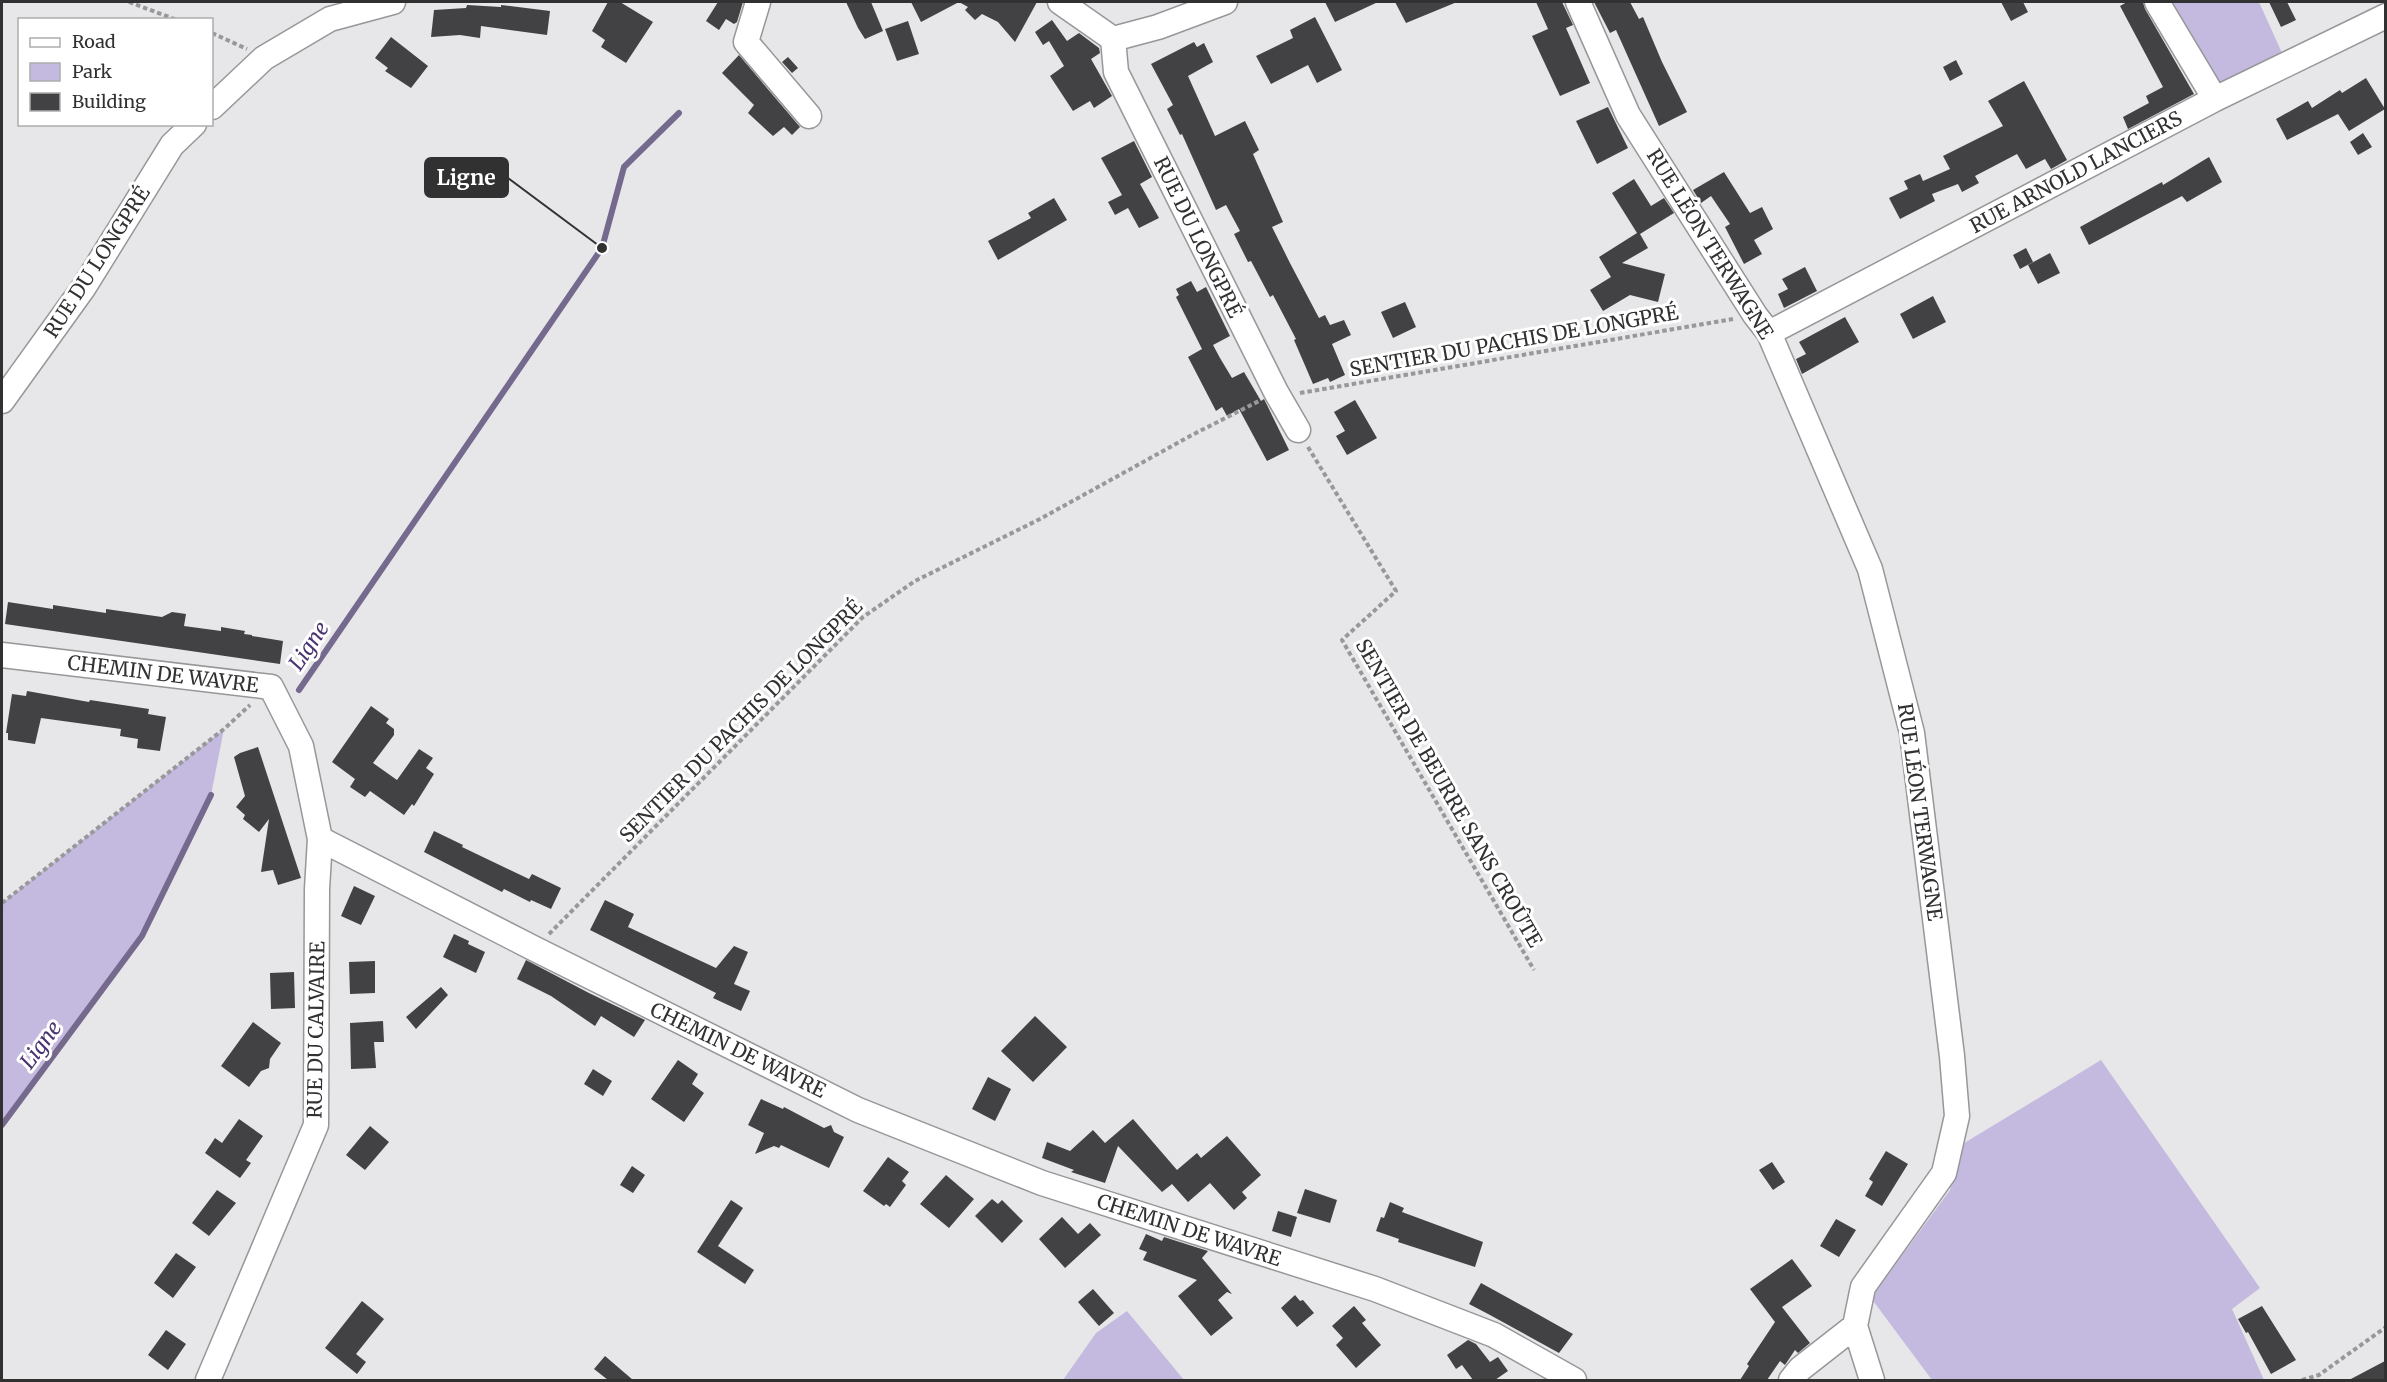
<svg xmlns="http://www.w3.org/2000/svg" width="2387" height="1382" viewBox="0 0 2387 1382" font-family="Merriweather,serif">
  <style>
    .green { fill: #c4badf }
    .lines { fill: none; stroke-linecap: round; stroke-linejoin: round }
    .stream { stroke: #756a8e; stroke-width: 6 }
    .building { fill: #424244 }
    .minor-casing { stroke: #979699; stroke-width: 27 }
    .path { stroke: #98989a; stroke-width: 4; stroke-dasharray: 4.5 3; stroke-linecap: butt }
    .minor { stroke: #fff; stroke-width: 24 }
    .labels { text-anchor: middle; stroke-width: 6; stroke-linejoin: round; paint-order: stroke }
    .street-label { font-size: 20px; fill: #313132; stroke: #fff }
    .water-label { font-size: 21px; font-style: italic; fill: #4a3372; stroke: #fff }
    .leader { fill: none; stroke: #313132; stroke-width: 2 }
    .callout-dot { fill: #313132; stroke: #fff; stroke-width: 2 }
    .callout { fill: #313132; stroke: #313132; stroke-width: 2 }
    .callout-label { font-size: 21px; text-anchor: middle; font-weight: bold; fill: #fff }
  </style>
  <rect width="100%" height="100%" fill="#e7e6e9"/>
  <!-- green -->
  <path class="green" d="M2169,2H2259L2282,53L2218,86Z
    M224,729L211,795L142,936L2,1125V903Z
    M2101,1060L2260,1288L2232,1309L2264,1380H1932L1871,1298L1950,1190L1961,1145Z
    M1127,1311L1184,1380H1063L1096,1333Z"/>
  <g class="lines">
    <!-- stream -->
    <path class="stream" d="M299,690L602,248L624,167L679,113
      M2,1125L142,936L211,795"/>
  </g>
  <!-- building -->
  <path class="building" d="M608,2H620L653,22L626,63L601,47L605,40L592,31Z
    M718,2H743L737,22L734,24L726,19L719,30L706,21Z
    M846,2H871L883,31L865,39L858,28Z
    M911,2H959L921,22Z
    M959,2H1037L1015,42L998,22L982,14L975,20L965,10L968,7Z
    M1325,2H1378L1335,22Z
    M1395,2H1457L1406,23Z
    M1536,2H1562L1573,25L1566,28L1590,83L1560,96L1532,36L1548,29Z
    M1594,2H1630L1639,19L1643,17L1662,62L1687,112L1659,126L1616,30L1610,33Z
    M2001,2H2023L2028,12L2011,21Z
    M2127,2H2143L2145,9L2194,94L2128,129L2123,117L2149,103L2146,96L2163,87L2120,6Z
    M2269,2H2287L2296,20L2281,27Z
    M467,5L501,7V5L550,11L547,35L481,26L480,38L460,35L431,37L434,10L466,8Z
    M1315,17L1342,70L1317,83L1308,65L1271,84L1256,56L1293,38L1290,30Z
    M1052,20L1067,41L1079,33L1099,48L1100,53L1091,59L1112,96L1094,108L1090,101L1073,111L1050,76L1064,66L1049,41L1043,45L1035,32Z
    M908,21L919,54L897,61L885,29Z
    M391,37L428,66L411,88L385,71L388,68L375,58Z
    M1194,42L1197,47L1204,43L1213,62L1188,76L1215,136L1245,121L1259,150L1253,154L1283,222L1272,227L1291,265L1319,318L1325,315L1330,325L1344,320L1351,335L1332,344L1345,375L1330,382L1328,378L1313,384L1294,340L1296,339L1273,295L1270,297L1251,261L1248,262L1234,234L1240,231L1226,205L1216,210L1182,134L1180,135L1167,109L1173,105L1151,64Z
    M739,55L800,127L792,135L784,127L773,136L748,113L754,105L722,73Z
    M788,57L798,68L792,73L782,62Z
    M1956,60L1963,74L1950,81L1943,67Z
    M2366,78L2385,109L2349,131L2338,114L2287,140L2276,119L2308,101L2312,108L2340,90L2342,93Z
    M2024,81L2067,160L2051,169L2045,159L2026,169L2017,154L1975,176L1979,183L1962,192L1958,184L1932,194L1935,201L1900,219L1889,198L1908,189L1904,181L1920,174L1923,181L1950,169L1943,156L2003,126L1988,101Z
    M1608,107L1628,148L1597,164L1576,121Z
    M2363,133L2372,147L2358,155L2350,142Z
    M1134,141L1152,177L1140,184L1159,218L1139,228L1128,208L1115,215L1108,202L1122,195L1101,158Z
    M2209,157L2222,182L2187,202L2182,196L2089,245L2080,227L2162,182L2163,185Z
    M1724,172L1750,213L1762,207L1773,229L1754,240L1762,254L1744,264L1725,227L1730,224L1711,196L1701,203L1693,190Z
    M1634,179L1651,206L1664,198L1674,213L1640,234L1648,248L1622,263L1665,274L1658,302L1630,295L1603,311L1590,290L1611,277L1599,257L1637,233L1612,193Z
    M1054,198L1067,220L998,260L988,241L1031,218L1028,213Z
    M2026,248L2033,262L2020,269L2013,255Z
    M2050,253L2060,273L2038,284L2028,265Z
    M1805,267L1817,291L1784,308L1778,294L1788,289L1782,279Z
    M1191,281L1197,292L1206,287L1230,336L1213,345L1220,358L1232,378L1244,372L1261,401L1264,399L1267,405L1289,450L1267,461L1239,409L1227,416L1222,407L1216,411L1188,357L1202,349L1176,297L1179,295L1176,289Z
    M1933,296L1946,322L1913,339L1900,314Z
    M1405,302L1416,327L1393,338L1381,312Z
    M1845,317L1859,342L1802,374L1796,359L1806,354L1799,342Z
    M1355,400L1377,438L1347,455L1336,436L1345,431L1334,412Z
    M8,602L53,609V605L106,613V609L162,617L172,612L186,614L184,626L221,631V627L245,631L244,634L252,635V636L283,641L280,664L5,624Z
    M27,691L89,702L90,700L149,709L148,714L166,717L160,751L137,748L138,739L120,736L121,729L41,718L35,744L8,740V733H6L12,694L26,696Z
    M371,706L389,719L386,723L394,729V735L373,763L397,780L419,749L433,758L426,768L434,774L414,806L412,804L404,815L370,791L365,797L350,787L355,779L332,762Z
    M258,747L301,878L278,885L273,870L261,872L269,819L259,832L243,819L245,815L236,807L245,796L234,757L240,753Z
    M434,831L463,845L462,847L529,879L532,874L561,888L551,909L531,900L530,902L504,889L502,892L424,852Z
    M354,886L375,896L361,925L341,916Z
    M605,900L634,914L628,927L716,968L734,946L748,952L734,984L750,991L741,1011L713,998L716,993L590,930Z
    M454,934L469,941L468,944L485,952L476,973L443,957Z
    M526,960L589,993L645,1020L634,1037L601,1016L595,1026L551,996L517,979Z
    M375,961V993L350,994L349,962Z
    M294,972L295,1008L271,1009L270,973Z
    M441,987L448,995L416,1029L406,1017Z
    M1035,1016L1067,1047L1033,1082L1001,1051Z
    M383,1021L384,1042H374L376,1068L351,1069L350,1023Z
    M253,1022L281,1043L270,1059L269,1068L261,1071L249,1087L221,1066Z
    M678,1060L698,1074L692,1084L704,1093L684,1122L651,1099Z
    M593,1069L612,1081L603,1096L584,1084Z
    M988,1077L1011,1089L995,1121L972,1109Z
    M761,1099L783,1109L784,1107L824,1128L831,1125L834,1132L844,1137L829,1168L781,1145L779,1148L774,1146L755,1154L764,1133L748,1125Z
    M239,1119L263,1136L246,1160L251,1163L240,1178L205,1153L215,1138L222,1143Z
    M1133,1119L1177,1170L1197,1153L1201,1158L1227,1136L1261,1175L1242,1192L1247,1198L1234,1210L1210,1183L1188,1202L1172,1184L1162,1192L1118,1146L1105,1183L1071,1172L1074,1170L1042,1158L1047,1142L1070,1151L1093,1130L1105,1143Z
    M370,1126L389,1142L365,1170L346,1155Z
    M1886,1151L1908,1164L1882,1206L1865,1196L1873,1182L1869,1179Z
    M888,1157L909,1172L902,1181L906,1185L890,1207L886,1204L884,1206L863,1191Z
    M1772,1162L1785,1182L1773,1190L1759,1170Z
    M632,1166L645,1175L633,1193L620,1185Z
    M946,1175L974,1199L949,1228L920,1204Z
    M1305,1189L1337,1200L1330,1223L1297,1213Z
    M217,1190L236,1203L209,1236L192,1223Z
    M992,1199L998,1204L1002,1200L1023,1221L1002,1243L975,1216Z
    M731,1200L743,1208L718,1246L754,1270L745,1284L697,1252Z
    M1390,1202L1404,1208L1402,1212L1483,1242L1475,1267L1398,1242L1399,1239L1376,1231L1381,1217L1384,1218Z
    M1278,1211L1297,1217L1291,1237L1272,1231Z
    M1062,1217L1078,1234L1090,1223L1101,1235L1065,1268L1039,1239Z
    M1836,1219L1856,1230L1839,1257L1820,1246Z
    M1146,1234L1162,1241L1164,1237L1208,1251L1202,1258L1232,1294L1227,1292L1218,1300L1233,1318L1211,1336L1178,1296L1197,1280L1143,1260L1147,1252L1139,1249Z
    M176,1253L196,1267L173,1298L154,1283Z
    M1792,1259L1812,1286L1782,1307L1810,1343L1798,1353L1795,1350L1785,1365L1780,1361L1767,1380H1740L1749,1366L1747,1364L1775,1322L1750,1289Z
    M1481,1283L1532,1311L1573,1334L1559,1353L1490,1315L1469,1304Z
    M1093,1289L1114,1313L1099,1326L1078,1302Z
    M1295,1295L1300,1301L1303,1300L1314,1313L1297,1327L1281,1308Z
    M362,1301L384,1319L356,1354L366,1362L357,1374L325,1348Z
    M1354,1306L1366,1320L1362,1323L1381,1345L1356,1368L1336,1345L1343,1338L1332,1326Z
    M2262,1306L2296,1360L2271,1374L2248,1332L2246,1333L2238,1319Z
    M166,1330L186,1344L168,1370L148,1355Z
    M1468,1340L1476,1344L1490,1362L1498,1357L1508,1371L1495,1380H1473L1462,1365L1456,1369L1447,1355Z
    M605,1356L633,1380H608L594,1369Z
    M2385,1361V1380H2349Z"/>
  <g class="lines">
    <defs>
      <path id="minor" d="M758,2L746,42L809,116
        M1060,2L1113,39L1158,27L1225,2
        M1578,2L1628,115L1755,315L1769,333L1870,569L1912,733L1952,1056L1957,1116L1944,1173L1863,1287L1855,1326L1872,1380
        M2157,2L2215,99
        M1113,39L1116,72L1276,392L1298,430
        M212,107L264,58L330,19L393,2
        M1769,333L2215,99L2386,16
        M2,401L84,287L172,145L194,124
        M2,655L271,687L301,746L320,839L535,949L858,1110L1042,1183L1375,1289L1494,1335L1574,1380
        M208,1380L316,1125L317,889L320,839
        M1791,1380L1800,1369L1855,1326"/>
    </defs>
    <!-- minor casing -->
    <use href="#minor" class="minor-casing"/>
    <!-- path -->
    <path class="path" d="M129,2L177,20
      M212,33L247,49
      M1300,393L1733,319
      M1308,447L1396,591L1342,640L1534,970
      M2,903L224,729L250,705
      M549,934L863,617L915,581L1040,519L1192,435L1259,401
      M2302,1380L2319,1375L2386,1327"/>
    <!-- minor -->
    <use href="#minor" class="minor"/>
  </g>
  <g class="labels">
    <!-- street labels -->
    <g class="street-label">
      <text transform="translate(2076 172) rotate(-28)" y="7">RUE ARNOLD LANCIERS</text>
      <text transform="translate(1198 237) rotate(64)" y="7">RUE DU LONGPRÉ</text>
      <text transform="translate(1710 244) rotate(58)" y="7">RUE LÉON TERWAGNE</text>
      <text transform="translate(97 262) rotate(-57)" y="7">RUE DU LONGPRÉ</text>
      <text transform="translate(1514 341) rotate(-10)" y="7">SENTIER DU PACHIS DE LONGPRÉ</text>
      <text transform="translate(163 674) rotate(7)" y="7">CHEMIN DE WAVRE</text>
      <text transform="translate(741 721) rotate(-45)" y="7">SENTIER DU PACHIS DE LONGPRÉ</text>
      <text transform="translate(1449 793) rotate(60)" y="7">SENTIER DE BEURRE SANS CROÛTE</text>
      <text transform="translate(1920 812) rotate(82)" y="7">RUE LÉON TERWAGNE</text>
      <text transform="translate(316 1030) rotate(-89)" y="7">RUE DU CALVAIRE</text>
      <text transform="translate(738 1050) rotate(26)" y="7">CHEMIN DE WAVRE</text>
      <text transform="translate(1189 1230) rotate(18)" y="7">CHEMIN DE WAVRE</text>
    </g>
    <!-- water labels -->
    <g class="water-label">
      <text transform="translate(309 646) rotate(-56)" y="7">Ligne</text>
      <text transform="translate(41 1045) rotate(-53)" y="7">Ligne</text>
    </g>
  </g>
  <!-- callouts -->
  <path class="leader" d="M602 248L508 178"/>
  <circle class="callout-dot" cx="602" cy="248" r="6"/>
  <rect class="callout" x="425" y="158" width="83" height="39" rx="6"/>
  <g class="callout-label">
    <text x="466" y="185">Ligne</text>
  </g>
  <!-- border -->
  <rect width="2387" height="1382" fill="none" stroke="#313132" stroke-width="6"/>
  <!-- legend -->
  <rect x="18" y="18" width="195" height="108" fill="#ffffff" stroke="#adadad" stroke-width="1.5"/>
  <rect x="30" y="38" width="30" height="9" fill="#ffffff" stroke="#adadad" stroke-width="1.5"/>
  <text x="72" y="48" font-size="18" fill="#313132">Road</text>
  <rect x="30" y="63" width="30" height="18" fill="#c4badf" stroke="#adadad" stroke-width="1.5"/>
  <text x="72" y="78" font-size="18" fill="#313132">Park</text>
  <rect x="30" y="93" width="30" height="18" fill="#424244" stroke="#adadad" stroke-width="1.5"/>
  <text x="72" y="108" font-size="18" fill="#313132">Building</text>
</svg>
